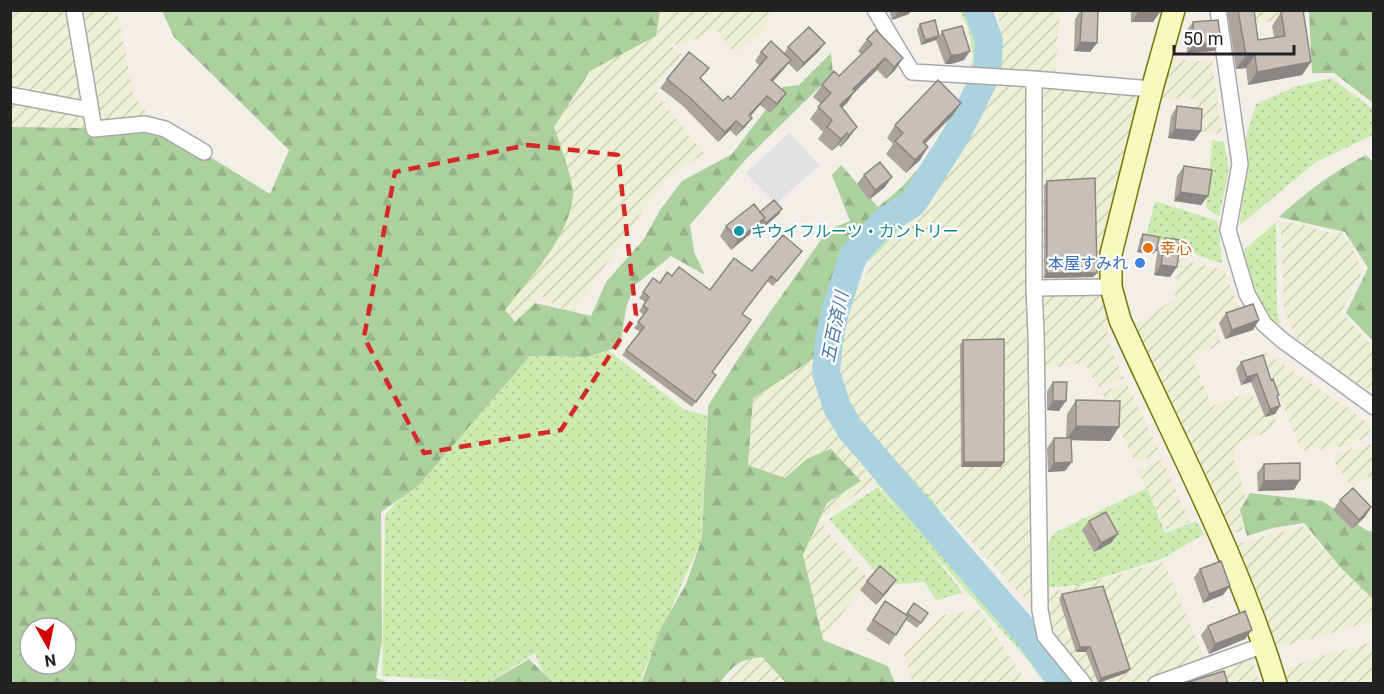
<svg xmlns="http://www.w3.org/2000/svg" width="1384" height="694" viewBox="0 0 1384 694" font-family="Roboto,'Noto Sans JP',sans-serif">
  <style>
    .farmland { fill: url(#farmland-furrows) }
    .grass { fill: url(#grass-dots) }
    .forest { fill: url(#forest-firs); fill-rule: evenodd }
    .parking { fill: #e2e2e2 }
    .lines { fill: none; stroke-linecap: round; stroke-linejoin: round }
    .river { stroke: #aad3df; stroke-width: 28 }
    .street-casing { stroke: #a9a9a9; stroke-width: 18 }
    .secondary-casing { stroke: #707d05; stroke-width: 24 }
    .street { stroke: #fff; stroke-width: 15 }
    .secondary { stroke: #f7fabf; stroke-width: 21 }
    .wall { fill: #aba49e }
    .shaded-wall { fill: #8b8681 }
    .building { fill: #c7bfb8; stroke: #8b8681; stroke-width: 1.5 }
    .marked { fill: none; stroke: #d62828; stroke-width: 4.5; stroke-dasharray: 12 8; stroke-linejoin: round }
    .culture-dot { fill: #0f9aa8; stroke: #fff; stroke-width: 2 }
    .food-dot { fill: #e8710a; stroke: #fff; stroke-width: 2 }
    .shop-dot { fill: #3f7fe0; stroke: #fff; stroke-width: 2 }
    .labels { text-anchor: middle; stroke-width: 4.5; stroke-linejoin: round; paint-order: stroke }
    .culture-label { font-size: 16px; fill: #0d838f; stroke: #fff; text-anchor: start }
    .food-label { font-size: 16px; fill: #c56008; stroke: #fff; text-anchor: start }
    .shop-label { font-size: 16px; fill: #366cbe; stroke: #fff; text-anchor: end }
    .water-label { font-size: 18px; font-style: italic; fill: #4a7aab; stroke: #fff }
  </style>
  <defs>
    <pattern id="farmland-furrows" width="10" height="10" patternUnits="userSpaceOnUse" patternTransform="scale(1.5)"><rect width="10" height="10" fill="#eef0d5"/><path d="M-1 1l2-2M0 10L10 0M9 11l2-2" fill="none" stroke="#ccceb7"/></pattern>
    <pattern id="grass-dots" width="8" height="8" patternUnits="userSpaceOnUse" patternTransform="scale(1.5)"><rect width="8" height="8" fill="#cdebb0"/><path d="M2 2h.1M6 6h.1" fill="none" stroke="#b0c997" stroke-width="1.8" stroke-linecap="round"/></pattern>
    <pattern id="forest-firs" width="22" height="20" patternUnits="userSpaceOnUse" patternTransform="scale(1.5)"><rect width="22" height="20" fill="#add19e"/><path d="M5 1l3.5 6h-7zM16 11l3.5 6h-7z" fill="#95b388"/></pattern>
  </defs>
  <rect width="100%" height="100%" fill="#f2efe9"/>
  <!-- farmland -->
  <path class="farmland" d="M11,11H117L134,96L144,110L165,129L11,127Z
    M664,11H776L763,30L735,55L716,29L688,43L670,45L665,42L683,55L655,86L658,96L704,154L665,179L571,315L542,297L515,322L505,310L548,255L569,217L562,159L554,127L586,76L607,56L634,48L656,36L657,22Z
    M995,11H1060L1055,75L1145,93L1105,280L1027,279L1031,605L859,422L839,378L843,337L856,291L883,246L929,199L994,89L1003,55L999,21Z
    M1253,11H1303L1304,16L1253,24Z
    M1170,59L1212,62L1222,134L1194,130L1197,99L1160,98Z
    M1277,221L1296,223L1332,233H1342L1353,249L1362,272L1341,312L1373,347V390L1355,384L1297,339L1284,310L1281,234Z
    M1178,259L1224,270L1239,307L1213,324L1222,344L1192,357L1212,406L1250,392L1264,411L1278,412L1274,424L1268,432L1236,444L1234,460L1247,500L1240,511L1244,530L1230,534L1132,326L1175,299Z
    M1101,294L1109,321L1107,339L1124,378L1098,387L1084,363L1043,369V296Z
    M1262,350L1370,424L1369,436L1345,446L1301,451Z
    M814,358L835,428L874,482L819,521L868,579L823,640L803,555L819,521L797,486L807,459L785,478L748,465L753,399Z
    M1126,382L1161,454L1135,462L1102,393Z
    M1373,444V479L1368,477L1352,488L1335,463L1333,454Z
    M1162,459L1190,522L1166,530L1138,470Z
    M1302,526L1338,565L1373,597V621L1275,649L1237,544Z
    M1164,562L1207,665L1252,658L1259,683H1091L1072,660L1049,625L1046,594Z
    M979,609L1027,683H913L904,654L944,615Z
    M1373,642V683H1287L1283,671L1311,659Z
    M762,657L786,683L727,684L745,658Z"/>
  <!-- grass -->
  <path class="grass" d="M960,11H984L991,31L993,66L988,93L979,115L931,196L880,251L855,274L840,320L836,359L837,381L859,422L929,496L1072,683H1045L1022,653L928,548L963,593L936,600L924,582L887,585L829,519L878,487L899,512L835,428L814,358L828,319L836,270L884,222L912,206L959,123L973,57L968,28Z
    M1331,78L1373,109V135L1316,162L1240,225L1246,137L1256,104L1294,87Z
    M1212,140L1224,142L1229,169L1219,217L1206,208Z
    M1155,201L1218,221L1222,264L1146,236Z
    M1276,222L1277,310L1280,322L1276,327L1262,309L1242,252Z
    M609,351L685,410L707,415L702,538L643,673L641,683H550L540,667L535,653L489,683L382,676L385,515L530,356L583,357Z
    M1147,488L1165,533L1196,521L1204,534L1162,559L1079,585L1046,588L1047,545L1054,533Z"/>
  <!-- forest -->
  <path class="forest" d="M162,11H660L656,36L590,71L554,127C559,141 574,182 573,194C571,235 529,279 505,310L515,322L535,303L591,316L606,282L644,239L660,210L682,181L732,154L783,87L799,85L831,53L833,74L746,159L690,225L694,252L705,275L671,256L634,286L626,308L620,347L587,357L530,356L418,486L381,512L382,640L376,678L389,683L11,684V127L165,129L270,194L289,150L174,37ZM30,628H66V664H30Z
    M1309,11H1373V103L1334,73H1312Z
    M958,124L914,198L836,270L828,319L814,358L753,399L748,465L785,478L808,458L831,449L861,481L827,503L803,555L823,640L888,666L895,683H786L762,657C740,659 733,665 720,683L641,684L660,630L686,584L702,538L708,406L749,342L828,230L850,221L832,175L841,165L878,207L902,187Z
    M1366,155L1374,163L1373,341L1346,313L1368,268L1345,232L1279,217C1306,192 1333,172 1366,155Z
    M1250,493L1322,501L1366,530L1373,532V599L1340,567L1304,523L1273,528L1247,536L1240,510Z
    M529,659L553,683H489Z"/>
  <!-- parking -->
  <path class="parking" d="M789,133L820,165L776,204L746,173Z"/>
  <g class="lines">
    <!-- river -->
    <path class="river" d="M978,10L989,41L987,73L957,134L913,203L884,222L853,256L835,312L829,340L826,373L837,407L850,429L1029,636L1063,684"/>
    <defs>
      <path id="street" d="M74,10L94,129L145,124L165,129L204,152
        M875,10L912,72L1034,79L1152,89
        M1218,10L1240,164L1228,230L1247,294L1264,324L1282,340L1374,407
        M1034,79V288L1036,333L1040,610L1045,636L1084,684
        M10,95L90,110
        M1034,288L1111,287
        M1156,684L1264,645"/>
      <path id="secondary" d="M1174,10L1152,89L1111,254V287L1120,320C1174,440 1238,557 1276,684"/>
    </defs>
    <!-- street casing -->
    <use href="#street" class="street-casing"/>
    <!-- secondary casing -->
    <use href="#secondary" class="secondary-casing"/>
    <!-- street -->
    <use href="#street" class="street"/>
    <!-- secondary -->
    <use href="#secondary" class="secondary"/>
  </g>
  <!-- wall -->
  <path class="wall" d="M889,10H911L909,14L892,20Z
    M1081,10H1098L1097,43L1090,52L1074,51L1075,19Z
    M1131,10H1160V12L1153,22H1131Z
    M1227,10H1254L1258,40L1274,37L1272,26L1281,12L1311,62L1302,75L1248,85L1246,68L1236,69Z
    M1193,22L1221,42L1214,51L1187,53L1186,31Z
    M920,24L939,36L942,31L964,60L951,64H945L936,40L921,45L917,29Z
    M867,39L903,58L895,70L886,79L877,70L855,91L847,103L842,107L857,127L848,139L841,147L838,145L832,151L818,139L823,132L810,119L821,104L813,97L822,85L839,76L861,54L858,51Z
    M825,43L818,52L797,72L788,63L784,69L773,81L780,102L770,113L760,105L750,116L752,118L745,127L736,136L730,130L718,142L683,106L660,88L667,79L701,78L723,101L731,99L760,66L755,61L761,52L784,53L788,47Z
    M1177,106L1201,131L1194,141L1168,138L1171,116Z
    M953,115L924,144L920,160L906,173L886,154L893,144L887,138L895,125Z
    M1184,166L1208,196L1201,205L1174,201L1177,176Z
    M864,175L885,187L869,200L857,184Z
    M1047,181L1097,273L1093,277L1044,278V186Z
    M760,212L779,214L763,228L760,225L731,250L720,236L726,226Z
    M1143,234L1153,254L1137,252L1140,239Z
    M1165,238L1170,277L1154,275L1158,247Z
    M802,251L773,286L767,281L742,314L712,372L716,375L692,407L622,355L640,332L634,328L644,315L639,311L645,302L639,298L653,278L660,283L672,276L710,290Z
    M1226,313L1259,320L1253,330L1225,339L1219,323Z
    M963,340L1004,462L1001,467H961L960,345Z
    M1241,362L1271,380L1279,395L1277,398L1280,406L1275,414L1265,417L1251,382L1241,385L1236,369Z
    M1053,382L1059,411L1047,410V391Z
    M1076,400L1110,441L1071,440L1065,471L1048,472L1047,448L1054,438H1066L1067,414Z
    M1264,464L1294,490L1258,491L1257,473Z
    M1340,500L1371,507L1365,517L1352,529L1333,510Z
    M1089,521L1111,543L1094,552L1082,530Z
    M1200,569L1223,595L1203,603L1194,578Z
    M867,581L889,590L876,605L860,590Z
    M1062,594L1130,669L1126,673L1098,683L1086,652H1076L1059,599Z
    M885,601L906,615L914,603L928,613L917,628L906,620L889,645L866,630Z
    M1208,626L1252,630L1245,639L1209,654L1201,635Z"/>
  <!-- shaded-wall -->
  <path class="shaded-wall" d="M911,10L909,14L892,20L899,11Z
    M1160,12L1153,22H1131L1138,13Z
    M939,36L936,40L921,45L925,40Z
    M1080,42L1097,43L1090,52L1074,51Z
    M1221,42L1214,51L1187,53L1194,44Z
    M825,43L818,52L797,72L804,63Z
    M970,51L964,60L951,64H945L951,55Z
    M1255,55L1246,68L1236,69L1246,56Z
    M885,58L877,70L853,94L855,91L847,103L832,117L853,89Z
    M903,58L895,70L886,79L894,67Z
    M791,60L784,69L765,90L771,80Z
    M1311,62L1302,75L1248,85L1257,72Z
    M786,93L780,102L770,113L777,104Z
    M767,96L760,105L743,125L749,115Z
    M961,103L953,115L914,155L923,142Z
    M752,118L745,127L736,136L743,127Z
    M736,121L730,130L718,142L725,132Z
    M857,127L848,139L841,147L849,135Z
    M1175,129L1201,131L1194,141L1168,138Z
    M847,133L838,145L832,151L841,139Z
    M928,147L920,160L906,173L915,160Z
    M892,177L885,187L869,200L875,190Z
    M1180,192L1208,196L1201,205L1174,201Z
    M782,209L779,214L763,228L766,223Z
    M765,218L759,227L731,250L738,240Z
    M1141,247L1157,250L1153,254L1137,252Z
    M1161,265L1177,267L1170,277L1154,275Z
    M1047,273H1097L1093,277L1044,278Z
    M1259,320L1253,330L1225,339L1232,330Z
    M1257,374L1251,382L1241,385L1247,377Z
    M1053,401H1066L1059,411L1047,410Z
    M1280,406L1275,414L1265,417L1270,409Z
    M1076,426L1119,427L1110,441L1066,440Z
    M964,462H1004L1001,467H961Z
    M1072,462L1065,471L1048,472L1054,463Z
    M1300,480L1294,490L1258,491L1264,481Z
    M1371,507L1365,517L1352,529L1359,520Z
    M1118,534L1111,543L1094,552L1101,543Z
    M896,580L889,590L876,605L883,595Z
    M1230,586L1223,595L1203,603L1209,594Z
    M1252,630L1245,639L1209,654L1215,644Z
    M1080,647H1090L1086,652H1076Z
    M1130,669L1126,673L1098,683L1101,678Z"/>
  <!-- building -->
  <path class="building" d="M1082,10H1098L1097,43L1080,42Z
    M1138,10H1160V12L1138,13Z
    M1238,10H1254L1258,40L1285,36L1281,12L1293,10H1303L1311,62L1257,72L1255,55L1246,56Z
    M935,20L939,36L925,40L920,24Z
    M1218,20L1221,42L1194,44L1193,22Z
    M962,26L970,51L958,55H951L942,31Z
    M809,27L825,43L804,63L788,47Z
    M876,30L903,58L894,67L885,58L853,89L855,91L840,105L857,127L849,135L847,133L841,139L827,127L832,120L818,107L831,93L822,85L834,71L839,76L872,44L867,39Z
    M771,41L791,60L771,80L786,93L777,104L767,96L749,115L752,118L743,127L736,121L725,132L689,97L667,79L689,52L709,68L700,78L723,101L728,96L731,99L767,57L761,52Z
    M938,80L961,103L923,142L928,147L915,160L895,141L903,133L895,125Z
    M1177,106L1202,109L1201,131L1175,129Z
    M880,162L892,177L875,190L864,175Z
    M1184,166L1212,170L1208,196L1180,192Z
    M1095,178L1097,273H1047V181Z
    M774,200L782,209L766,223L763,220L765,218L760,212Z
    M754,204L765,218L738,240L726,226Z
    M1143,234L1159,237L1157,250L1141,247Z
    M783,235L802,251L777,281L771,276L742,314L751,320L712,372L716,375L696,402L626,350L644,327L638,322L648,309L643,306L649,297L643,292L653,278L660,283L667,272L672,276L679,267L710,290L734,258L752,271Z
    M1165,238L1180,240L1177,267L1161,265Z
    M1253,304L1259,320L1232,330L1226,313Z
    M1004,339V462H964L963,340Z
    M1263,355L1271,380L1273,379L1279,395L1277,396L1280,406L1270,409L1257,374L1247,377L1241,362Z
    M1053,382H1067L1066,401H1053Z
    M1076,400L1120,401L1119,427L1076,426Z
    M1054,438H1071L1072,462L1054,463Z
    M1300,463V480L1264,481V464Z
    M1353,488L1371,507L1359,520L1340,500Z
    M1106,512L1118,534L1101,543L1089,521Z
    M1221,561L1230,586L1209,594L1200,569Z
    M880,566L896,580L883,595L867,581Z
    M1103,586L1130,669L1101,678L1090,647H1080L1062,594Z
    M885,601L908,616L896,635L873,620Z
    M914,603L928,613L921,623L907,613Z
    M1245,611L1252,630L1215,644L1208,626Z
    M1224,671L1228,684H1182Z"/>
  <!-- marked area -->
  <path class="marked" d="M528,145L618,155L636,315L561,430L424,453L364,337L395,172Z"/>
  <!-- markers -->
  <circle class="culture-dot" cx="739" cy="231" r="6"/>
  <circle class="food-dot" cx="1148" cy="248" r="6"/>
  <circle class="shop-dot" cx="1140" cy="263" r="6"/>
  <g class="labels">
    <!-- culture labels -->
    <g class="culture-label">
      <text x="751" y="237">キウイフルーツ・カントリー</text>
    </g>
    <!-- food labels -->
    <g class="food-label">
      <text x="1160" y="254">幸心</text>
    </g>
    <!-- shop labels -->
    <g class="shop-label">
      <text x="1128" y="269">本屋すみれ</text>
    </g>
    <!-- water labels -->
    <g class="water-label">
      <text transform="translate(835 327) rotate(-78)" y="6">五百済川</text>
    </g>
  </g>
  <!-- border -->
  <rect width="1384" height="694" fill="none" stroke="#222222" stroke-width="24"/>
  <!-- north arrow -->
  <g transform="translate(48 646) rotate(171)"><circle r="28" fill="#ffffff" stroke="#a7a7a7" stroke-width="1.5"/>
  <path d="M0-4.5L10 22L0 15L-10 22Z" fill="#d40000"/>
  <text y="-9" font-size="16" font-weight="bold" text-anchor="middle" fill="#222222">N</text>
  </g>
  <!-- scale -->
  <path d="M1174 45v9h120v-9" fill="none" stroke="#222222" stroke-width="3"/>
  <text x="1183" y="45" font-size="18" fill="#222222" stroke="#ffffff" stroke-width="4.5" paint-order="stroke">50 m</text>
</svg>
